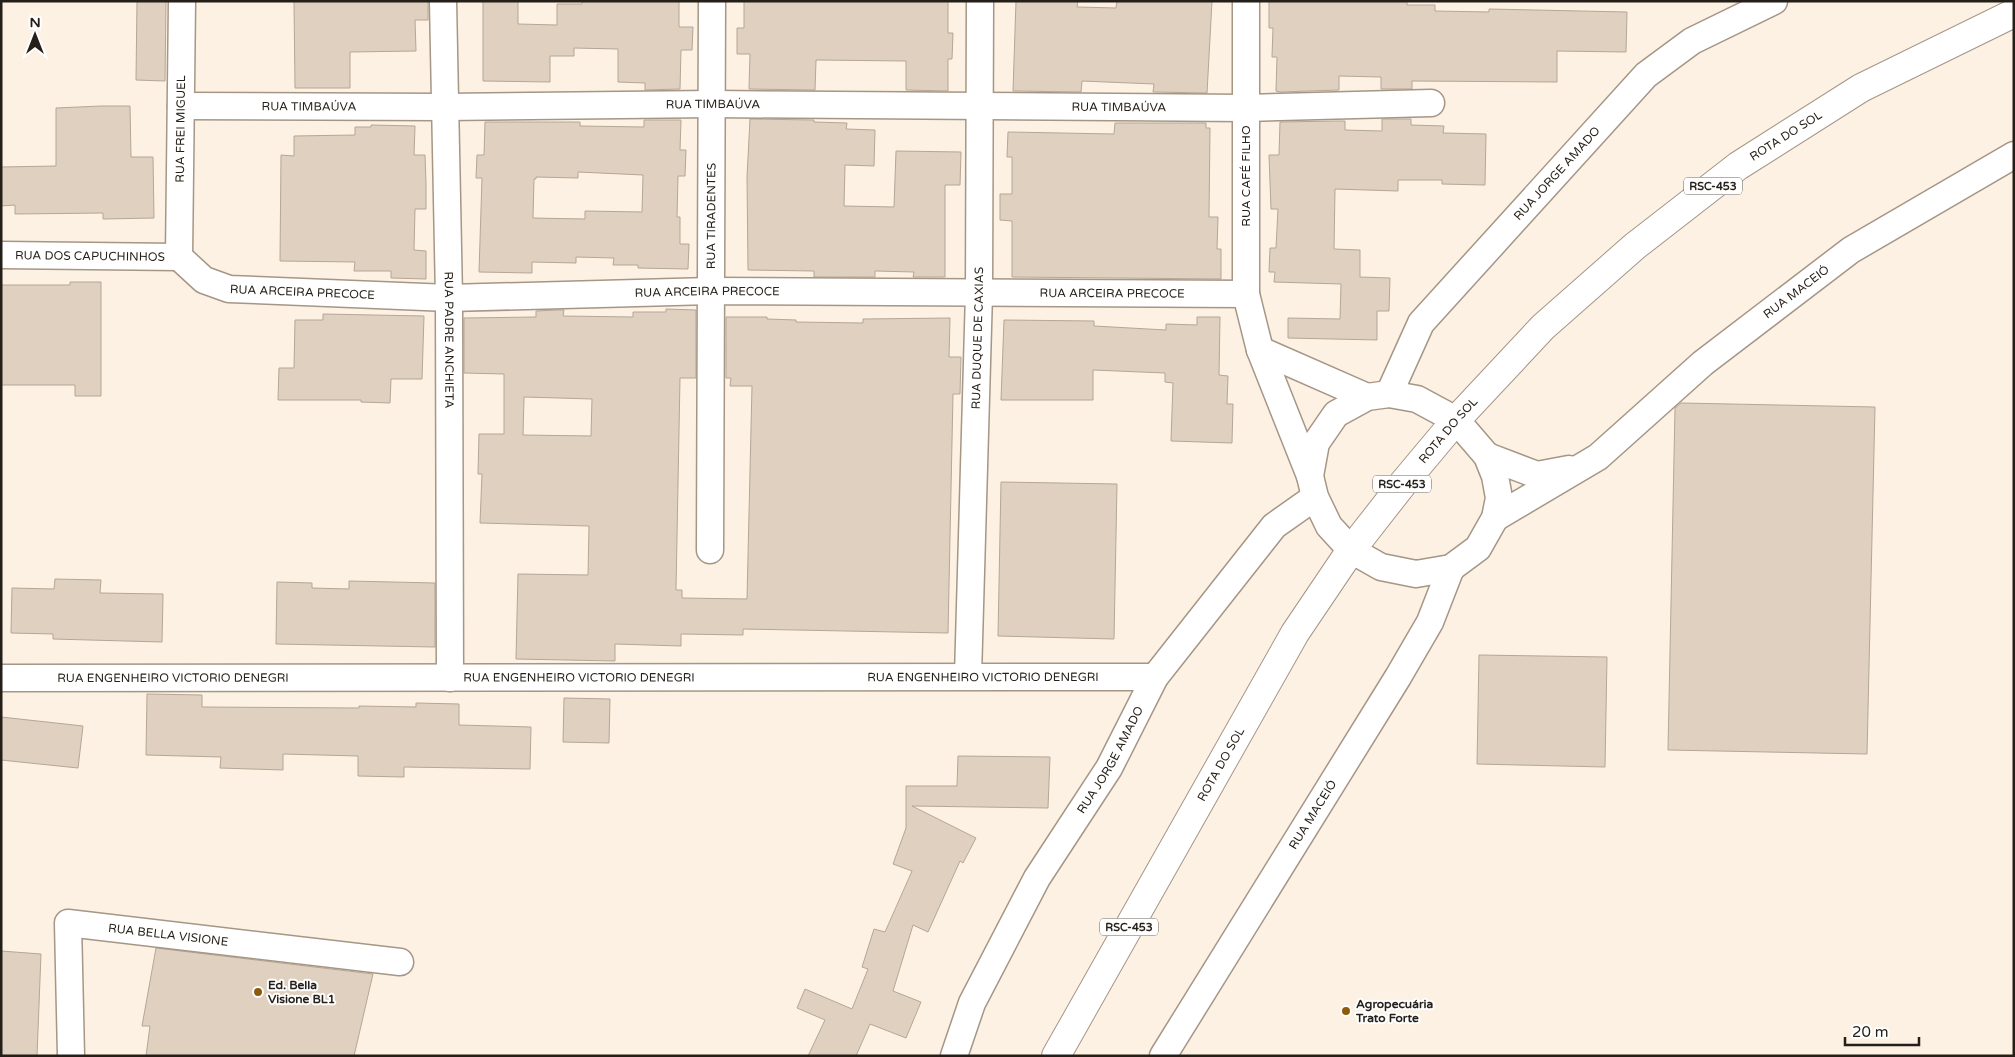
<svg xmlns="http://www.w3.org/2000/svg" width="2015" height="1057" viewBox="0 0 2015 1057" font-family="'Varela Round',sans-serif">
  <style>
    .building { fill: #dfd0bf; stroke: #b5a695; fill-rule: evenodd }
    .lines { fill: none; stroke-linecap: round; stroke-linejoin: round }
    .minor-casing { stroke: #a59686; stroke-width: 29 }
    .highway-casing { stroke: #a59686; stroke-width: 30 }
    .minor { stroke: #fff; stroke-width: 26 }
    .highway { stroke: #fff; stroke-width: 28 }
    .poi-dot { fill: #8e5b0a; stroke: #fff; stroke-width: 2 }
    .labels { text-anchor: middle; stroke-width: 4; stroke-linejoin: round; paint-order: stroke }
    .shield { fill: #fff; stroke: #66625d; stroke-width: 1 }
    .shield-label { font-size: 11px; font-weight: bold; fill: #241f18 }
    .street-label { font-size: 12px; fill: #241f18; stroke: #fff }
    .poi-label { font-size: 12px; font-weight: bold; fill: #241f18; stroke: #fff; text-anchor: start }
  </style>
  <rect width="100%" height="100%" fill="#fdf1e3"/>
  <!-- building -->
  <path class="building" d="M137,1H166L165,81L136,80Z
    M294,1H428V20H415L416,51L350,52V88H295Z
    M483,1H518V24L557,25V4H582V1H679V27H693L692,50H681L680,89L645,90V83L618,82V49L574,48V56H550V82L483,81Z
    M744,1H948V33H953L952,59H948V91L906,90V61L816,60L815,90L749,89L750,54H737V28H744Z
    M1016,1H1078L1077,7L1116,8L1117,1H1212L1207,93L1153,92L1154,84L1082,81L1081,92L1013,91Z
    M1269,1H1407V5H1435V11L1489,12V9L1627,12L1626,52L1557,51V82L1412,81V89H1381V77L1339,76V90L1280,92L1276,91L1277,57H1272L1273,28H1269Z
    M101,106H130L131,157H153L154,218L103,219V213L15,214V205L1,206V167L56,166V108Z
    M750,119L814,120V122L847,123L846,129L875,130L874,166L845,165L844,206L894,207L896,151L961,152L960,185H945V277H913L914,272L875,271V277H814V271L748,270L747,177Z
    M1382,119H1411V125L1444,126L1443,133L1486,134L1485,185L1442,184V180H1398V191L1335,189L1334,249L1360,250V277L1390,278L1389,311H1377V340L1288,338V318L1340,319L1341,284L1274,282L1275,272H1269L1270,248H1276L1278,209H1271L1269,155H1279L1280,122L1338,121H1345V130L1382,131Z
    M644,120H681L680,150H686L685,176H678L677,217H680V244H689L688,269L638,268V265H613L614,258L576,257V263L532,262V273L479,272L482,178H476L477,155H484L485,122H580V126L644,127ZM578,172L643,175L642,212L585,211V219L533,218L534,179H536V177L578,178Z
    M1115,123H1206V128H1210L1209,217H1218L1217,249H1221V279L1012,277V221L1000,220V194H1012V157H1007L1008,132L1114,134Z
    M371,125L415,126L414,155H425L426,184V209H415L414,250L426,251V279L391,278V271H354L355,262L280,261L281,155L294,156V136L355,135V127H371Z
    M70,282H101V396H75V385H1V285H70Z
    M666,309L696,310V378H680L676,590H682V598L747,599L752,386H730L731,378H726V317H767V319L796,320V322L863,323V319L950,318L949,357H961L960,394H953L948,633L743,629V635L681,634V646L615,644V661L516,659L518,574L588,575L589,526L480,523L482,474H478L479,434H504V374L464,373V318L536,317V311L558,310H564L563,316L633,317V312H666ZM524,397L592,399L591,436L523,435Z
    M323,314L424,316L422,379H391L390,403L361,402V400H278L279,368H294L295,320H323Z
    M1197,317H1220L1219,375L1228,376L1227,404H1233L1232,443L1171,441L1173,383L1165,382V373L1093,370V400H1001L1004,320L1094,321V326L1166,330V324L1197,325Z
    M1681,403L1875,407L1867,754L1668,750L1675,408Z
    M1001,482L1117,484L1114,639L998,636Z
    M55,579L101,580L100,593L163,594L162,642L53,639V634L11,633L12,588L54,589Z
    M349,581L435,583V647L276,644L277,582L312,583V588L349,589Z
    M1479,655L1607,657L1605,767L1477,764Z
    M147,694L202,695V707L359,708V706L416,707V703L459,704V725L531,727L530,769L404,767V777L358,776V756L283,754V770L220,768L221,757L146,755Z
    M564,698L610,699L609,743L563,742Z
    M1,717L83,726L78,768L1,760Z
    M958,756L1050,757L1048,808L912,806L976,838L963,863L960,861L928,932L913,925L893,991L921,1002L906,1038L870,1024L856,1056H808L825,1020L797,1008L805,989L852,1009L868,969L862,967L874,929L885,932L912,871L893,864L906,828V786H957Z
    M156,948L373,974L354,1056H146L150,1026H142Z
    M1,951L41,954L37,1056H1Z"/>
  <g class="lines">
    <defs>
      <g id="minor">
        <path id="s1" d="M443,1L449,298L450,678"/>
        <path d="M1246,1V294L1260,350L1310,476"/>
        <path id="s2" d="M181,106L444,107L712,104L1246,108L1431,103"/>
        <path id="s3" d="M1,255L179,257"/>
        <path id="s4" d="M179,257L204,280L229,289L449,298L711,291L1246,294"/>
        <path id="s5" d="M179,257L182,1"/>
        <path d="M1260,350L1367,397"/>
        <path d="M1389,394L1417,399L1456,420L1487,456L1495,476L1499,498L1495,518L1478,548L1451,568L1416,574L1381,567L1351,550L1329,526L1315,497L1310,476L1316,443L1336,414L1367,397Z"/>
        <path id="s6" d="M1389,394L1421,323L1646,75L1692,41L1774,1"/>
        <path d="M1487,456L1537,475L1569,469"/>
        <path id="s7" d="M1495,518L1598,457L1703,363L1851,250L2014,155"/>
        <path id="s8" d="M710,550L712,1"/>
        <path id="s9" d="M968,676L979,293L980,1"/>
        <path id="s10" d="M1,678L1155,677"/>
        <path id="s11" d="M71,1056L68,923L400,962"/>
        <path id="s12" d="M954,1056L972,1003L1037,878L1109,768L1155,677L1274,526L1315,497"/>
        <path id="s13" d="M1163,1056L1398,677L1430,622L1451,568"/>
      </g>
      <g id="highway">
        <path id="s14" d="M1056,1056L1295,633L1351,550L1405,481L1456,420L1543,327L1635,246L1738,166L1861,88L2014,13"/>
      </g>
    </defs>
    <!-- minor casing -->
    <use href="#minor" class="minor-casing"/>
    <!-- highway casing -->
    <use href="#highway" class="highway-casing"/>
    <!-- minor -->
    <use href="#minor" class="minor"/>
    <!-- highway -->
    <use href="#highway" class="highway"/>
  </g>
  <!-- markers -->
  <g class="poi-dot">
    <circle cx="258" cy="992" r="5"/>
    <circle cx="1346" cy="1011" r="5"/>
  </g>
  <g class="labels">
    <!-- shield labels -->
    <g class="shield">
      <rect x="1684" y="177.5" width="58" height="17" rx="4"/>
      <rect x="1373" y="475.5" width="58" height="17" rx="4"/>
      <rect x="1100" y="918.5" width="58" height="17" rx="4"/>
    </g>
    <g class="shield-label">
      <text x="1713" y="190">RSC-453</text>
      <text x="1402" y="488">RSC-453</text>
      <text x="1129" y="931">RSC-453</text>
    </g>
    <!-- street labels -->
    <g class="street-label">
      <text dy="4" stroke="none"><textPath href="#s2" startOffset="532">RUA TIMBAÚVA</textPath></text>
      <text dy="4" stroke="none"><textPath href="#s2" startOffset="128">RUA TIMBAÚVA</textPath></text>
      <text dy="4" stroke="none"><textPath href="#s2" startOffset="938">RUA TIMBAÚVA</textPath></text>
      <text dy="4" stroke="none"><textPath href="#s5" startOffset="128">RUA FREI MIGUEL</textPath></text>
      <text dy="4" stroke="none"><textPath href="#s14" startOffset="1190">ROTA DO SOL</textPath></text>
      <text dy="4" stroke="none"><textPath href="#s6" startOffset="280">RUA JORGE AMADO</textPath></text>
      <text transform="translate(1246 176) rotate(-90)" y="4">RUA CAFÉ FILHO</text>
      <text dy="4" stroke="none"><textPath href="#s8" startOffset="334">RUA TIRADENTES</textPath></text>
      <text dy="4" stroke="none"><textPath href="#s3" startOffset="89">RUA DOS CAPUCHINHOS</textPath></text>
      <text dy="4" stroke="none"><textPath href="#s4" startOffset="134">RUA ARCEIRA PRECOCE</textPath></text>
      <text dy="4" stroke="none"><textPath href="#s4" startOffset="539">RUA ARCEIRA PRECOCE</textPath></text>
      <text dy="4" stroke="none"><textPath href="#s7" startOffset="378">RUA MACEIÓ</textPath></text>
      <text dy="4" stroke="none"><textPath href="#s4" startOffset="944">RUA ARCEIRA PRECOCE</textPath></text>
      <text dy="4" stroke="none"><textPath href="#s9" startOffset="338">RUA DUQUE DE CAXIAS</textPath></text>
      <text dy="4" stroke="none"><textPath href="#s1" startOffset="339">RUA PADRE ANCHIETA</textPath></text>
      <text dy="4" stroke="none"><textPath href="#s14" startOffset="740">ROTA DO SOL</textPath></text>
      <text dy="4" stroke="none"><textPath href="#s10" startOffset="982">RUA ENGENHEIRO VICTORIO DENEGRI</textPath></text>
      <text dy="4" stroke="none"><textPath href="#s10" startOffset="172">RUA ENGENHEIRO VICTORIO DENEGRI</textPath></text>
      <text dy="4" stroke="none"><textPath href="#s10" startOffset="578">RUA ENGENHEIRO VICTORIO DENEGRI</textPath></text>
      <text dy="4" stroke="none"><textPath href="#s12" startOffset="336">RUA JORGE AMADO</textPath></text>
      <text dy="4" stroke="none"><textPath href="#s14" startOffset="335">ROTA DO SOL</textPath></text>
      <text dy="4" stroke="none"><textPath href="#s13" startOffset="284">RUA MACEIÓ</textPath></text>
      <text dy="4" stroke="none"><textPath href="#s11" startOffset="234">RUA BELLA VISIONE</textPath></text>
    </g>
    <!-- poi labels -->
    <g class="poi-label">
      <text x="268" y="989">Ed. Bella<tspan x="268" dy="14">Visione BL1</tspan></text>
      <text x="1356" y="1008">Agropecuária<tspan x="1356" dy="14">Trato Forte</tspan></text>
    </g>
  </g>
  <!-- border -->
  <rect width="2015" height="1057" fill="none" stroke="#241f18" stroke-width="5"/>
  <!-- north arrow -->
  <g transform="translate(35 35)" stroke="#ffffff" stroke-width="4" paint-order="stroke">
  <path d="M0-4L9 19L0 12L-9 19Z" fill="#241f18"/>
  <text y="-8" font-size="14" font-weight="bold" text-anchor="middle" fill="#241f18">N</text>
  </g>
  <!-- scale -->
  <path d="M1845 1037v8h74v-8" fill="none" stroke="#241f18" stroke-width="2.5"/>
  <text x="1852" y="1037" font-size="15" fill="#241f18" stroke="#ffffff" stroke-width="4" paint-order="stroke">20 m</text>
</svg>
